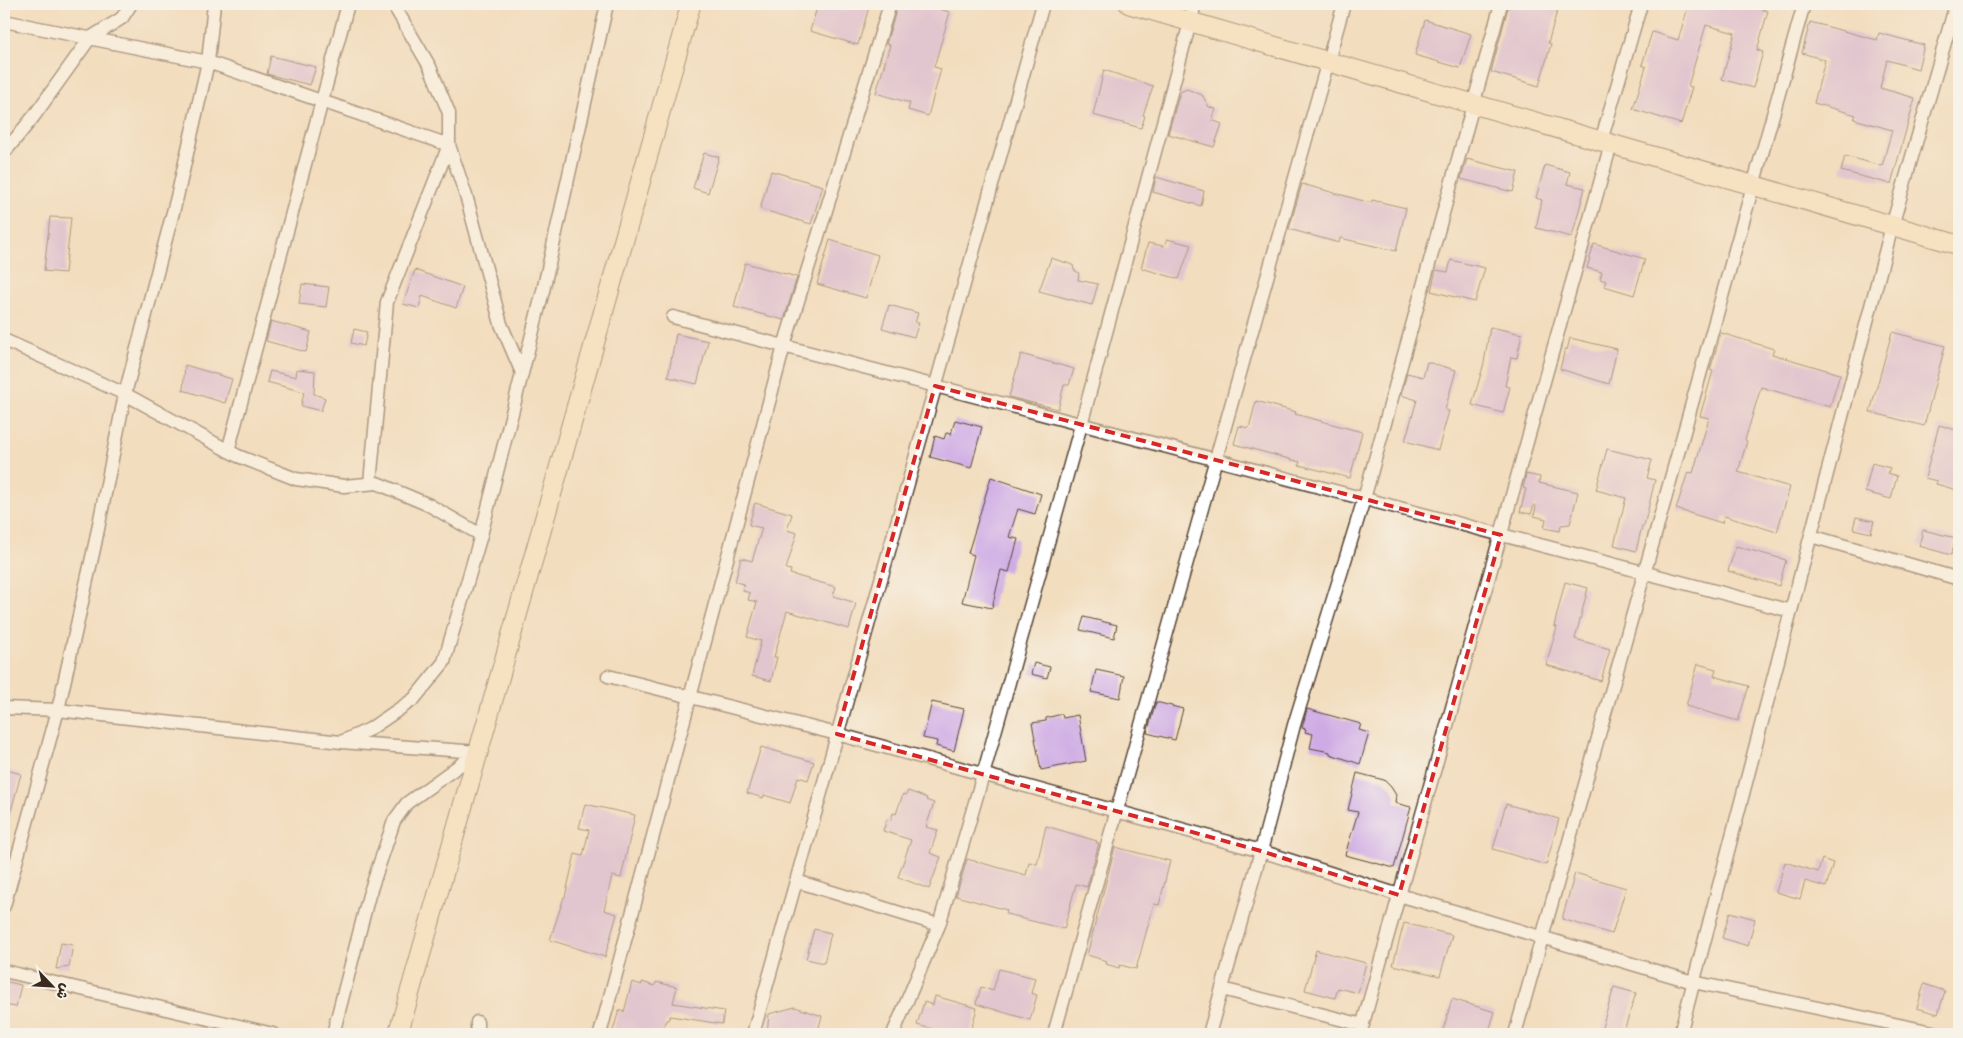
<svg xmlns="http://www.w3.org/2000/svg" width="1963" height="1038" viewBox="0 0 1963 1038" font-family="'Patrick Hand','Playpen Sans Arabic',sans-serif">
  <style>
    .building { fill: #cfabe5 }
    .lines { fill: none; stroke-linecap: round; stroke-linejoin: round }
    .street-casing { stroke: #564536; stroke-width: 15 }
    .secondary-casing { stroke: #564536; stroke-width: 21 }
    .street { stroke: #fff; stroke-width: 12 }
    .secondary { stroke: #fbe6c4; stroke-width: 19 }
    .marked { fill: none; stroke: #d62828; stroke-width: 4; stroke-dasharray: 10 6; stroke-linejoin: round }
  </style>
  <rect width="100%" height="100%" fill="#f7f3e8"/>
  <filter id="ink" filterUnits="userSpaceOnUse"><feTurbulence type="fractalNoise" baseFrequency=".02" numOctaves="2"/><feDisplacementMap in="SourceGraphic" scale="10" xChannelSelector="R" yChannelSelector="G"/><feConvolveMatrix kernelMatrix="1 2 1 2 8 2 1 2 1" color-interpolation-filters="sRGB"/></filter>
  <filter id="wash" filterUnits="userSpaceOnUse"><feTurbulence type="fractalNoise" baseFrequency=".0096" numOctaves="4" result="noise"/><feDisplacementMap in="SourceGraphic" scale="20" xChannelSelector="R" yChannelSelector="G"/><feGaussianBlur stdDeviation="1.12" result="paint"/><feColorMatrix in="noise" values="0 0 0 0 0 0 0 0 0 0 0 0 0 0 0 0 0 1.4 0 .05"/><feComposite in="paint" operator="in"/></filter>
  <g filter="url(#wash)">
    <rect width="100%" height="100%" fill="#f2ddbe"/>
    <g id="blocks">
      <!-- building -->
      <path class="building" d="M818,4H870L858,45L810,31Z
        M898,4H921L950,12L934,67L941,69L928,116L908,110L910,103L876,93L890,45L886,44Z
        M1509,4H1559L1548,43L1551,44L1539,86L1491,72Z
        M1689,4H1744L1768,11L1757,50L1763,52L1753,88L1722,79L1735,33L1706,25L1688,86L1692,87L1681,124L1633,109L1646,67L1642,65L1652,32L1678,40Z
        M1425,20L1471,34L1460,68L1415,55Z
        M1810,22L1877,40L1879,33L1924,45L1918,69L1887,60L1880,88L1915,98L1891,184L1841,171L1845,156L1882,166L1892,130L1854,119L1856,115L1814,103L1825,60L1802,53Z
        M271,56L316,67L310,85L267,74Z
        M1104,70L1153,86L1143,115L1145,116L1141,128L1093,115Z
        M1187,89L1202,95L1209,107L1216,109L1212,120L1222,124L1214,147L1168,134L1180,92Z
        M704,153L719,157L708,193L693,188Z
        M1467,159L1518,172L1513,192L1461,179Z
        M1545,165L1570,172L1567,184L1585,188L1572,237L1536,228L1542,200L1536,198Z
        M771,171L823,186L811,224L760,209Z
        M1156,177L1204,191L1201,206L1153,192Z
        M1302,184L1371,203L1372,200L1406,208L1396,251L1340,238L1339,243L1289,229Z
        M50,217L71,218L65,273L44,271Z
        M1167,239L1191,245L1179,279L1141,268L1148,243L1164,246Z
        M830,240L878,255L866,298L817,284Z
        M1594,244L1645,259L1634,295L1604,286L1606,281L1600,279L1602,272L1587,268Z
        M1051,258L1073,265L1074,270L1079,273L1078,280L1098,284L1092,305L1039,291Z
        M1451,260L1485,268L1475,302L1431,291L1436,270L1448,272Z
        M745,263L797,277L784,320L734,307Z
        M415,270L463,287L456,308L422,296L419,308L403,304Z
        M302,284L329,287L326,307L299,304Z
        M889,305L918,313L915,323H919L914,337L882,328Z
        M271,321L311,332L306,352L266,341Z
        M1490,327L1522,334L1517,358L1511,357L1505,386L1510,387L1503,413L1472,405L1484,363Z
        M354,329L367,332L364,346L351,343Z
        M1892,332L1945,346L1924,426L1870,412Z
        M1721,333L1774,349L1772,354L1840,374L1830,407L1761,387L1745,440L1747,441L1738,472L1790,487L1777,532L1724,516L1722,523L1676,509L1688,472L1693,473L1709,418L1700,416L1713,371L1710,370Z
        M676,334L708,341L697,384L668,377Z
        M1570,338L1617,349L1609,384L1560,369L1565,349L1567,350Z
        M1021,354L1074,369L1069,385H1064L1058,409L1009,397Z
        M1427,362L1456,370L1445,410L1449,411L1438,450L1405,441L1417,400L1401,395L1407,373L1423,377Z
        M185,365L232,379L225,403L183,390Z
        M297,369L315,371L314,394L325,398L321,411L301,406L304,392L267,382L270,371L296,377Z
        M1256,401L1296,412L1295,414L1362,432L1350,478L1299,465L1300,462L1234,444L1239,426L1249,428Z
        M955,420L982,427L971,468L930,457L935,436L944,439L946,433L951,434Z
        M1939,425L1959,431V481L1957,490L1936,484L1937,481L1925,478Z
        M1607,449L1652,460L1647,478L1655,480L1644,526H1642L1636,551L1614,545L1626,498L1596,490Z
        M1872,463L1890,468L1888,473L1897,476L1891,499L1865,492Z
        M1526,474L1540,477L1539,483L1578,492L1570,524L1561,525L1560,531L1544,528L1546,519L1534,516L1536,506L1534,505L1531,514L1520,512L1526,489L1523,488Z
        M991,477L1041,494L1035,514L1018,509L1009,537L1018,539L1009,572L1001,570L992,608L962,602L974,555L968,553Z
        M755,503L792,514L787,530L797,533L786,569L791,570L790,574L836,587L833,596L856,603L849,629L787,611L774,657H777L771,681L752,676L761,641L747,637L757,602L748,600L750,593L743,591L744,584L735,582L741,558L752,561L762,528L749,525Z
        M1856,517L1874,521L1871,533L1853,529Z
        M1923,530L1956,538L1951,555L1919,546Z
        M1736,546L1786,560L1779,586L1728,571Z
        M1565,582L1588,588L1575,639L1610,649L1601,681L1546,665L1557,627L1554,626Z
        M1084,617L1117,625L1114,638L1080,630Z
        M1034,663L1050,667L1047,678L1031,674Z
        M1698,664L1716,669L1714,676L1749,686L1738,721L1686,706Z
        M1096,670L1124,676L1120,698L1091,692Z
        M932,702L964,709L954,751L936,746L937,741L923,738Z
        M1156,702L1183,709L1175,740L1147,733Z
        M1307,709L1361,724L1359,730L1369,733L1360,764L1330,754V752L1310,748L1313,734L1305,732L1306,729L1302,728Z
        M1062,714L1063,718L1078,715L1086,761L1041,770L1032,723L1046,721V718Z
        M761,747L814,762L808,780L798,777L790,803L764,795L763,798L747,793Z
        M4,769L21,774L8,822L4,821Z
        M1357,773L1384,780L1391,787L1396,795L1395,803L1411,807L1394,868L1345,855L1358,812L1348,810Z
        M908,791L927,798L926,800L934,803L926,827L938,830L930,853L941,857L929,889L898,877L911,840L883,831L887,819L891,820L893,813L896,814L903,794L906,795Z
        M585,804L635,815L621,878L612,876L604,910L617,914L605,957L550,940L564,897H565L575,854L583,856L589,830L579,828Z
        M1506,804L1559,819L1546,865L1493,849Z
        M1046,826L1097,841L1096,843H1099L1087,887L1076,884L1064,929L1020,918V917L1006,914L1007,910L956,896L967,859L1026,875L1029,862L1037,864Z
        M1115,847L1170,861L1159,905L1154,904L1136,969L1120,965L1119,968L1106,964L1107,961L1087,955Z
        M1822,859L1833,863L1826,887L1805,881L1800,899L1776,892L1785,862L1818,872Z
        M1575,873L1626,888L1612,934L1562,919Z
        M1730,912L1755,919L1748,946L1722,938Z
        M1404,923L1452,935L1440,976L1393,965Z
        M814,929L831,933L824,963L806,959Z
        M61,943L73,945L69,967L56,969Z
        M1316,950L1366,963L1358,993L1338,988L1335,998L1305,990Z
        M999,969L1035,978L1031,993L1037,995L1030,1020L976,1004L981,987L993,991Z
        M4,981L21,985L16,1007L4,1005Z
        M632,982L642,985V982L655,986L656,982L677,987L673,1003L724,1011L722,1024L670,1016L668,1020H666L662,1034H612L619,1010L624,1012Z
        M1924,984L1945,991L1938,1014L1917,1008Z
        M1614,987L1636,993L1623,1034H1600Z
        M935,996L977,1008L970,1034H935L936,1030L917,1025L924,1002L933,1005Z
        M1452,999L1495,1012L1488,1034H1442Z
        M795,1007L822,1016L817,1034H767L769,1014Z"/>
    </g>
  </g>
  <g filter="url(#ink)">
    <use href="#blocks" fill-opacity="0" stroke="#564536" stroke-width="1"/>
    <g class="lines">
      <defs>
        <path id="street" d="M393,4L430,67L449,113V145L467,199L501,324L522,373
          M4,21L208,62L449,145L387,302L370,483
          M1601,141L1641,4
          M4,153L34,116L90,38L122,18L131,4
          M673,317L1791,611
          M4,340L125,394L238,456L296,479L344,486L377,483L429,505L481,535
          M228,451L348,4
          M1811,536L1959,579
          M608,676L837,734L1261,851L1399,895L1693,982L1942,1034
          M4,708L58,710L341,742L478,752
          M341,742L370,729L414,699L444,662L481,535L543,291L607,4
          M796,881L939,925
          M4,906L58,710L95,544L125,394L177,197L208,62L214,4
          M4,971L273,1034
          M1222,989L1363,1025
          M477,1022V1034
          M333,1034L369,895L394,821L407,803L478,752
          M600,1034L784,346L890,4
          M753,1034L1043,4
          M893,1034L939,925L983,775L1081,425L1195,4
          M1054,1034L1344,4
          M1209,1034L1261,851L1294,725L1364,499L1501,4
          M1360,1034L1611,144
          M1515,1034L1804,4
          M1680,1034L1892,226L1956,4"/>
        <path id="secondary" d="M1129,4L1959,245
          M398,1034L691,4"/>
      </defs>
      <!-- street casing -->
      <use href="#street" class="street-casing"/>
      <!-- secondary casing -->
      <use href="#secondary" class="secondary-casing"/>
      <!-- street -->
      <use href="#street" class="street"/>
      <!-- secondary -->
      <use href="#secondary" class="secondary"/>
    </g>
  </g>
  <!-- marked area -->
  <path d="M0 0H1963V1038H0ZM935,386L1501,535L1399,895L1261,851L837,734Z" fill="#f2ddbe" fill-opacity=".55" fill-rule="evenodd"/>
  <path class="marked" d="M935,386L1501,535L1399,895L1261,851L837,734Z"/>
  <!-- margin -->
  <rect width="1963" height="1038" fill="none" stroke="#f7f3e8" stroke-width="20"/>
  <!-- north arrow -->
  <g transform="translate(52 986) rotate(115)" stroke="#f7f3e8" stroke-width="4" paint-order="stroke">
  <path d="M0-4L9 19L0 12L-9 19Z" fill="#3b2a1e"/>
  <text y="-8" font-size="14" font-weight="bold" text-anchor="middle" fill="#3b2a1e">ش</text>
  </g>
</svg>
